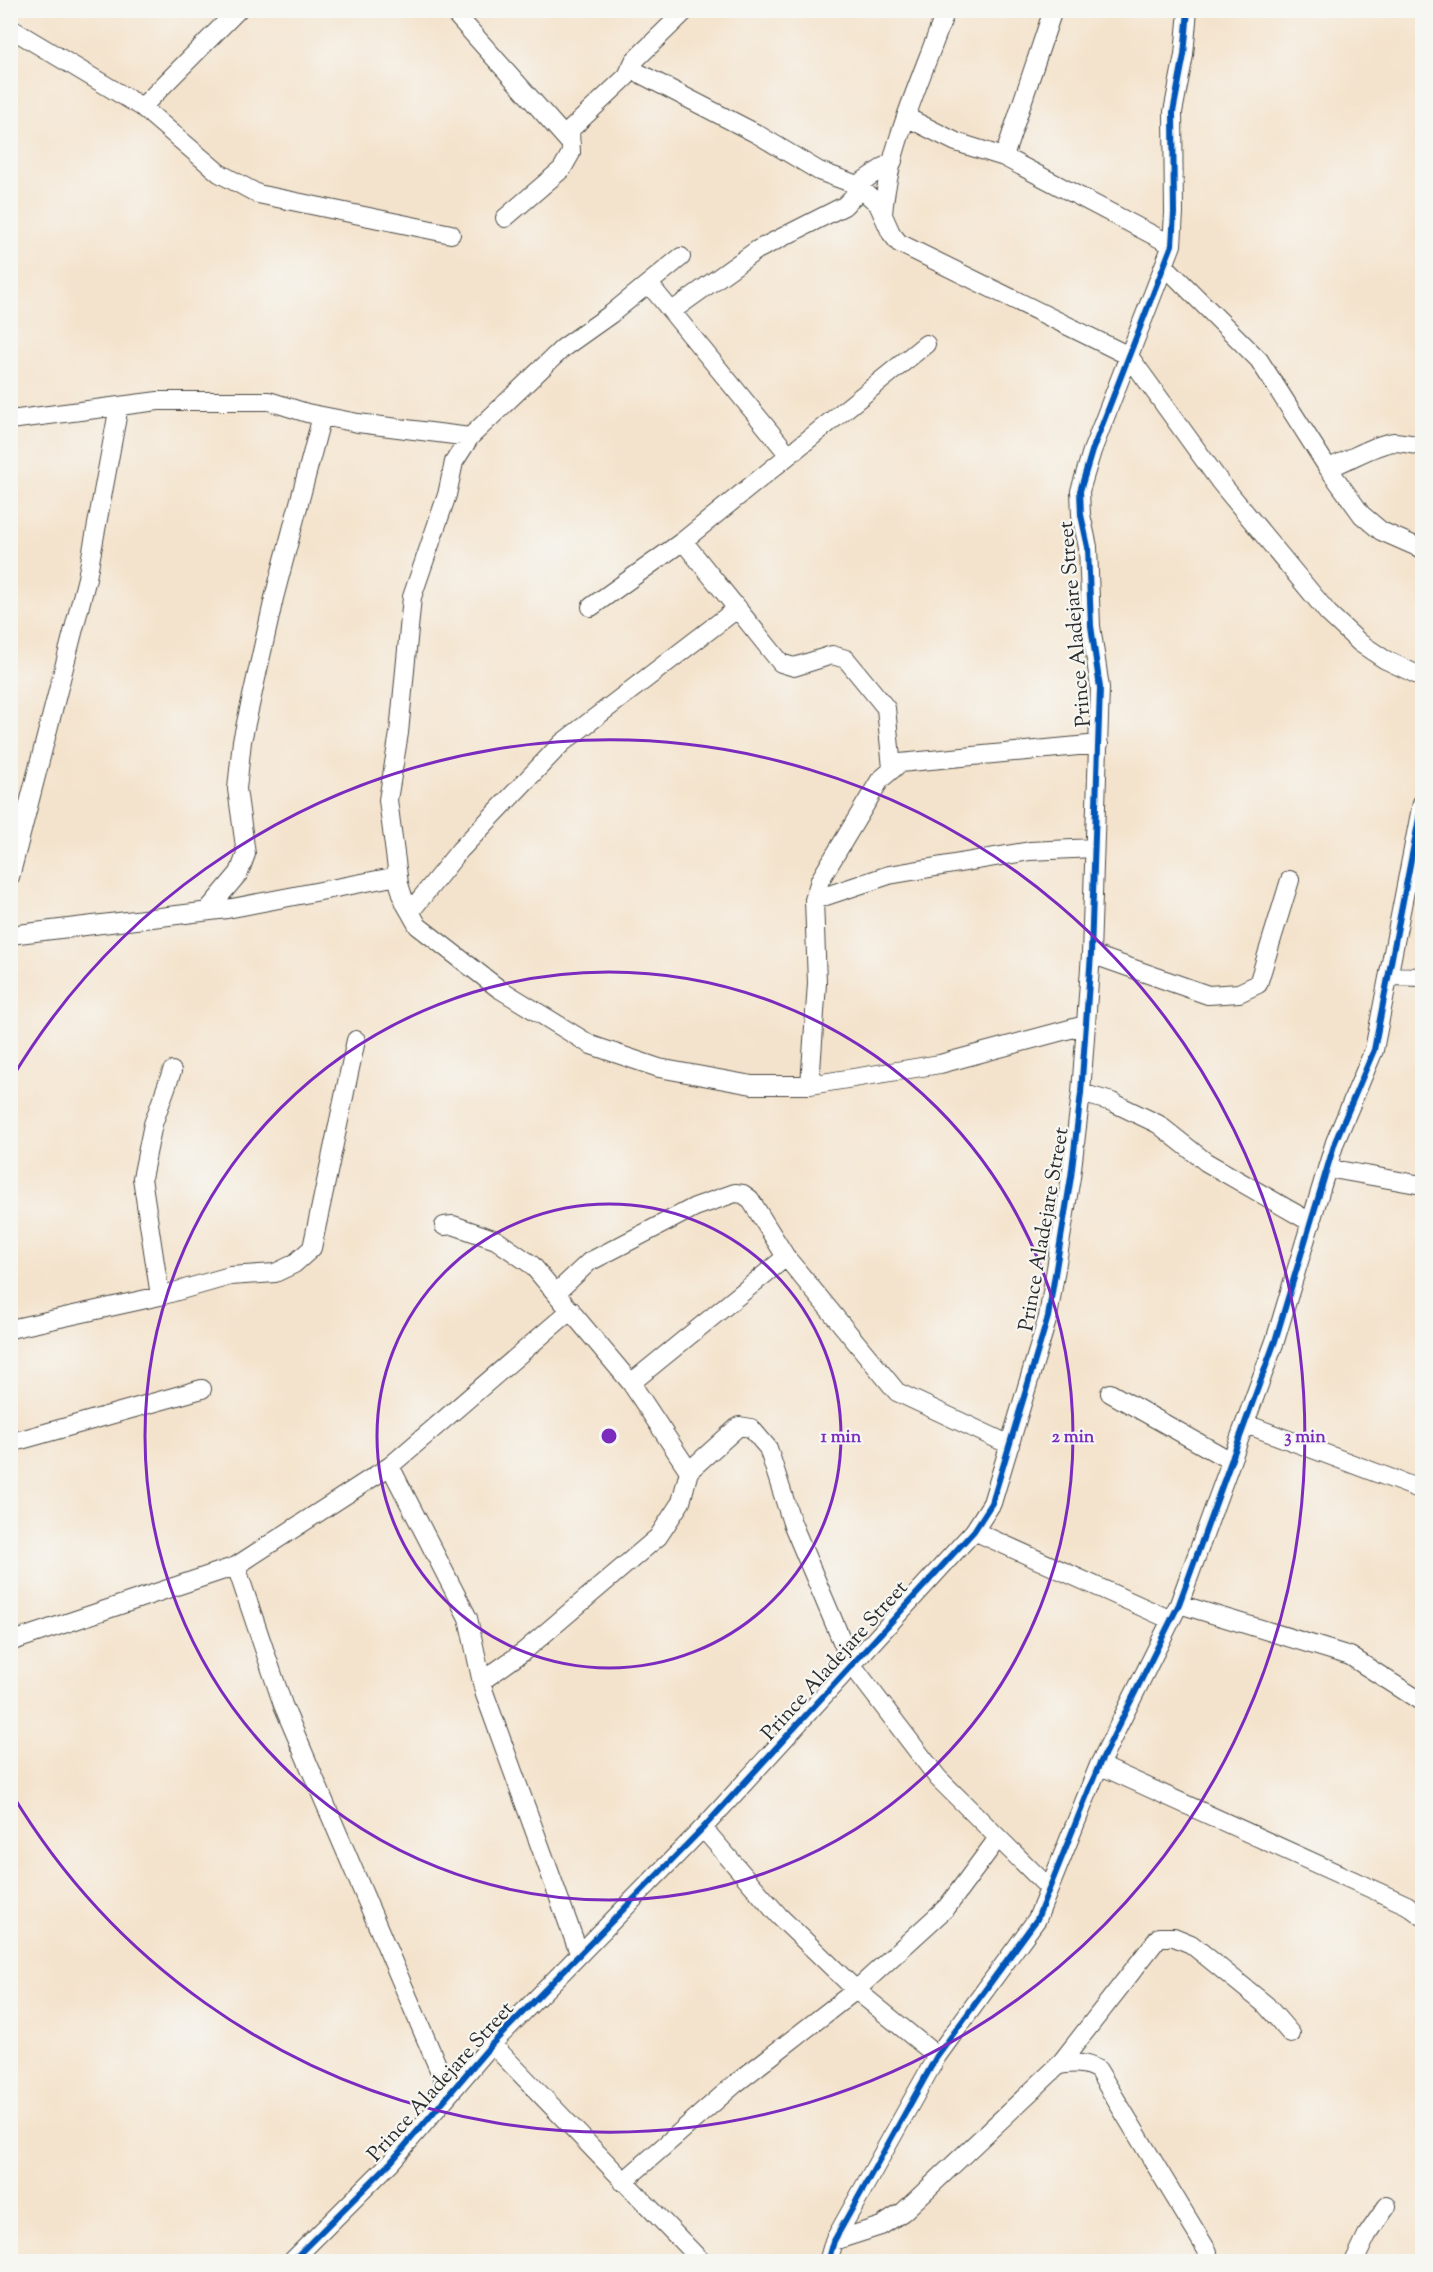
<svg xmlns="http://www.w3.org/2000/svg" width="1433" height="2272" viewBox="0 0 1433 2272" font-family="'Sorts Mill Goudy',serif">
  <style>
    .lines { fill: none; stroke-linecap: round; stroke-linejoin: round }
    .minor-casing { stroke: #494743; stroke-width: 20 }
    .minor { stroke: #fff; stroke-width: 18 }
    .cycleway-casing { stroke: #f6f6f2; stroke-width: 10 }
    .cycleway { stroke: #0057b8; stroke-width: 6 }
    .ring { fill: none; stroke: #7b2cbf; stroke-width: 3 }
    .labels { text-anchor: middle; stroke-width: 4.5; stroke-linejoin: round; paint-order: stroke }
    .street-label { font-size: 21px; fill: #2b2b2b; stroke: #f6f6f2 }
    .centre { fill: #7b2cbf; stroke: #f6f6f2; stroke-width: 3 }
    .ring-label { font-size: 18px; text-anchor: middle; font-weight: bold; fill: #7b2cbf; stroke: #f6f6f2; stroke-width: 4.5; stroke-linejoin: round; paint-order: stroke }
  </style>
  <rect width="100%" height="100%" fill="#f6f6f2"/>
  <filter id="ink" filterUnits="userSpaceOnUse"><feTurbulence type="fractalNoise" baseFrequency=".0167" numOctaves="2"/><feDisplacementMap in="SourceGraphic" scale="12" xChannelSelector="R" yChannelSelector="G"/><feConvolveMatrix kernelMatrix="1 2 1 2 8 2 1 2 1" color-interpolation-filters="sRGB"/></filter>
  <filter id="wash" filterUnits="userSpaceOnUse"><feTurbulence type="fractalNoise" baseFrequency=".008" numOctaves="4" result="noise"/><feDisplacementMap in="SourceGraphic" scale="24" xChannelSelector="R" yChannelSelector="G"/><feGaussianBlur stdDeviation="1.35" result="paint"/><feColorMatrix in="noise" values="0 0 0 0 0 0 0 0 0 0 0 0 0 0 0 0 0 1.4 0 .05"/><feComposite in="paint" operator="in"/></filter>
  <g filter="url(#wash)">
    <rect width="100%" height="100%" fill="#f4e3cc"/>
  </g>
  <g filter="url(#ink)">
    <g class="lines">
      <defs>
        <path id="minor" d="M452,10L571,144
          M10,28L142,107L219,173L258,194L451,234
          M631,69L757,134L819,171L857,185L878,204L891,233L899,243L1129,356L1220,482L1328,613L1360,643L1384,659L1422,677
          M142,107L238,10
          M908,118L956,142L1004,157L1172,245
          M1004,157L1053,10
          M857,185L893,161
          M883,215C887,150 924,73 946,10
          M505,218L562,169L571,153L570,130L627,76L634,61L686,10
          M681,257L611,314L563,348L470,437L454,462L447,495L412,597L399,733L388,800L399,884L405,903L418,926L498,988L591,1045L659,1068L752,1085H810L940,1064L1085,1025
          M1165,266L1259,360L1328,468L1362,515L1381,531L1422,549
          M649,284L789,455
          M672,311L757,250L844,206L862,188
          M10,420L158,401H269L307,413L358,423L470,437
          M1328,468C1349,461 1374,444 1394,442C1403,442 1414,445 1422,446
          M683,541L781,663L794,667L832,655L846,659L886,708L892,768
          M591,607L683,541L926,344
          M10,877L87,578L119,406
          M814,900L889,875L1030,851L1094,848
          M207,911L239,873L246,854L237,789L242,741L274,598L322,416
          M410,912L460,850L562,743L738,608
          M10,935L227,909L398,876
          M1091,954L1208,995L1239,993L1258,984L1290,880
          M1390,976L1422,977
          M810,1085L817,983L814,900L820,880L880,780L900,763L1099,744
          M1081,1093L1112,1102L1158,1124L1206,1162L1312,1223
          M1327,1168L1422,1185
          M444,1226L453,1225L496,1240L532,1265L631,1383L689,1471L681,1502L658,1537L523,1652L482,1681
          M556,1293L589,1262L695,1207L735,1193L743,1194L750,1199L786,1257L897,1392L1010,1445
          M160,1296L142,1178L153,1124L172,1071
          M10,1329L160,1296L230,1276L275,1273L294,1264L312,1248L356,1040
          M631,1383L786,1257
          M1110,1393L1231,1461
          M1246,1424L1422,1490
          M10,1443L202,1389
          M390,1466L468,1618L484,1692L579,1953
          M689,1471L739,1426L751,1428L768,1448L792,1523L852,1665L938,1778L1048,1887
          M974,1531L1171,1620
          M236,1566L283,1705L449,2093
          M1179,1604L1350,1656L1422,1702
          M10,1642L236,1566L390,1466L571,1310
          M1099,1765L1407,1905L1422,1916
          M703,1828L779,1916L856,1990L937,2056
          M492,2044L702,2262
          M1059,2065C1074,2063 1085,2062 1098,2070L1208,2252
          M623,2182L735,2084L856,1990L947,1907L998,1838
          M834,2241L881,2226L903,2212L1059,2065L1159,1937H1174L1191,1944L1266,2005L1291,2034
          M291,2262L391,2162L492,2044L703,1828L974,1531L992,1503L1048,1317L1071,1177L1081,1093L1091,954L1100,688L1091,626L1088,547L1081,515L1080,491L1092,451L1172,245L1174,213L1173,112L1184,55L1188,10
          M828,2262L834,2241L937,2056L1037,1919L1099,1765L1179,1604L1275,1341L1335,1142L1374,1050L1422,803
          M1354,2262L1367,2235L1387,2206"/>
      </defs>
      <!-- minor casing -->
      <use href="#minor" class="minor-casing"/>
      <!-- minor -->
      <use href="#minor" class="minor"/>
      <defs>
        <path id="cycleway" d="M291,2262L391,2162L492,2044L703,1828L974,1531L992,1503L1048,1317L1071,1177L1081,1093L1091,954L1100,688L1091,626L1088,547L1081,515L1080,491L1092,451L1172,245L1174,213L1173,112L1184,55L1188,10
          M828,2262L834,2241L937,2056L1037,1919L1099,1765L1179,1604L1275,1341L1335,1142L1374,1050L1422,803"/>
      </defs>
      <!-- cycleway casing -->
      <use href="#cycleway" class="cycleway-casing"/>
      <!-- cycleway -->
      <use href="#cycleway" class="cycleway"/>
    </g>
  </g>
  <!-- distance rings -->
  <g class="ring">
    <circle cx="609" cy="1436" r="232"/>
    <circle cx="609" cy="1436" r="464"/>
    <path d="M12 1078A696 696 0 1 1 12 1794"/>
  </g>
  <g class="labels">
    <!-- street labels -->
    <g class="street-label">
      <text transform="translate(1074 624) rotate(-95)" y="7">Prince Aladejare Street</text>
      <text transform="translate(1043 1229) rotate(-80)" y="7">Prince Aladejare Street</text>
      <text transform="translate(834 1660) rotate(-48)" y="7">Prince Aladejare Street</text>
      <text transform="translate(440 2081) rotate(-48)" y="7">Prince Aladejare Street</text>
    </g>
  </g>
  <circle cx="609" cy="1436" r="9" class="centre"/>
  <g class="ring-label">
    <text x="841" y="1442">1 min</text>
    <text x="1073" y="1442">2 min</text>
    <text x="1305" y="1442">3 min</text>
  </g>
  <!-- margin -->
  <rect width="1433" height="2272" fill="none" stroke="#f6f6f2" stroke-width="36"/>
</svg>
